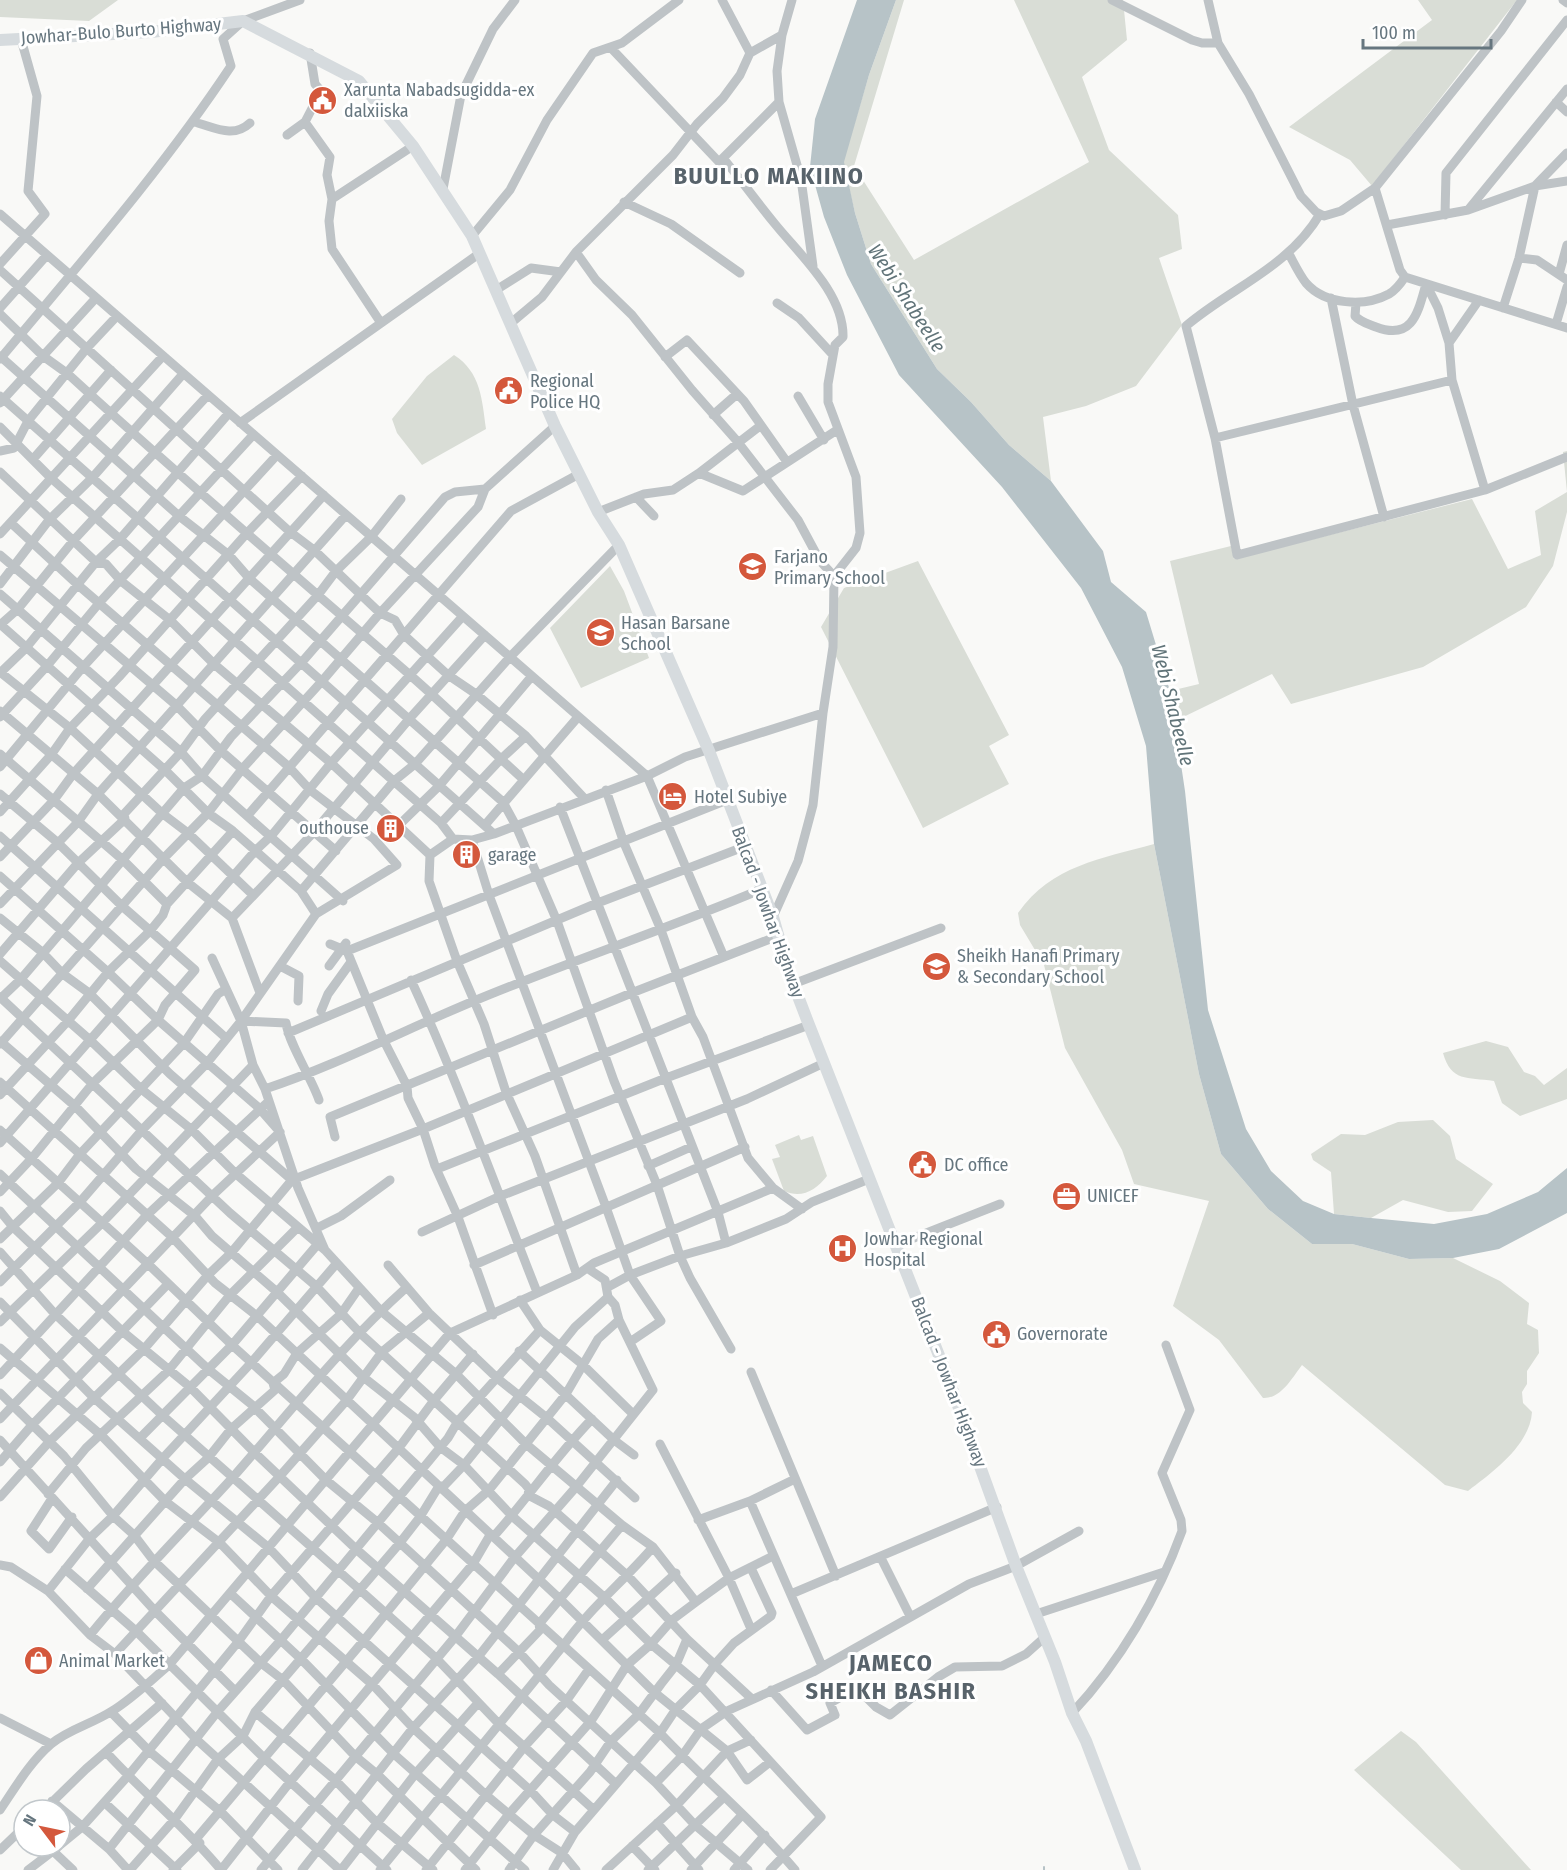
<svg xmlns="http://www.w3.org/2000/svg" width="1567" height="1870" viewBox="0 0 1567 1870" font-family="'Fira Sans Condensed',sans-serif">
  <style>
    .green { fill: #d9ddd6 }
    .water { fill: #b7c3c7 }
    .lines { fill: none; stroke-linecap: round; stroke-linejoin: round }
    .stream { stroke: #b7c3c7; stroke-width: 2 }
    .minor { stroke: #bec3c6; stroke-width: 9 }
    .major { stroke: #d6dbde; stroke-width: 12 }
    .labels { text-anchor: middle; stroke-width: 6; stroke-linejoin: round; paint-order: stroke }
    .street-label { font-size: 18px; fill: #66767f; stroke: #fff }
    .poi-label { font-size: 18px; fill: #66767f; stroke: #fff; text-anchor: start }
    .water-label { font-size: 20px; font-style: italic; fill: #617479; stroke: #fff }
    .district-label { font-size: 24px; font-weight: bold; letter-spacing: 1.5px; fill: #58636b; stroke: #fff }
  </style>
  <rect width="100%" height="100%" fill="#f9f9f7"/>
  <!-- green -->
  <path class="green" d="M0,0H118L89,21L0,17Z
    M896,0H904L854,166L914,260L1089,162L1014,0H1123L1127,40L1082,77L1109,150L1178,215L1182,249L1159,258L1182,325L1136,386L1086,406L1043,417L1051,481L1009,445L971,402L937,369L871,264L855,213L843,162L869,75Z
    M1418,0H1517L1372,186L1350,160L1289,127L1432,20Z
    M454,355C481,372 482,400 486,429L422,465L397,433L392,419L427,376Z
    M1567,451V512L1553,566L1526,607L1423,667L1291,704L1272,674L1173,722L1170,691L1199,684L1170,561L1231,546L1234,559L1472,499L1508,569L1541,555L1535,511L1567,492L1563,452Z
    M918,561L1009,735L989,746L1009,784L923,828L821,627L844,588Z
    M610,566L624,591L649,658L581,688L550,628Z
    M1154,844L1199,1074L1221,1154L1268,1209L1312,1244H1352L1409,1259L1453,1258L1500,1281L1529,1303L1527,1324L1538,1330L1539,1353L1527,1371V1384L1522,1392L1523,1403L1532,1412C1530,1445 1493,1472 1468,1491L1445,1485L1302,1365C1292,1378 1281,1399 1263,1398L1219,1340L1173,1306L1209,1201L1134,1184L1122,1150L1065,1048L1044,965L1020,925L1018,913C1052,865 1101,859 1154,844Z
    M1486,1041L1508,1047L1524,1072L1535,1076L1544,1085L1567,1068V1099L1520,1116L1502,1103L1494,1081C1467,1077 1451,1082 1443,1053Z
    M1433,1120L1450,1136L1456,1159L1493,1184L1472,1211L1448,1212L1403,1200L1371,1218L1334,1214L1331,1172L1313,1160L1311,1154L1341,1134L1365,1135L1398,1122Z
    M799,1135L801,1140L813,1136L827,1176C816,1190 802,1199 784,1191L772,1159L780,1157L775,1145Z
    M1401,1731L1416,1742L1531,1870H1461L1354,1770Z"/>
  <!-- water -->
  <path class="water" d="M857,0H896L869,75L844,162L855,213L871,264L937,369L971,402L1009,445L1051,481L1103,551L1111,582L1146,612L1170,691L1185,791L1208,1010L1246,1129L1271,1171L1303,1201L1334,1214L1371,1218L1434,1224L1487,1214L1538,1192L1567,1168V1213L1499,1249L1453,1258L1409,1259L1352,1244H1312L1268,1209L1221,1154L1199,1074L1154,844L1146,746L1122,667L1081,588L1002,487L899,375L847,275L824,217L810,167L815,119Z"/>
  <g class="lines">
    <!-- stream -->
    <path class="stream" d="M1044,1867V1870"/>
    <!-- minor -->
    <path class="minor" d="M722,0L750,53
      M792,0L782,35L777,71L779,102L801,179L813,266
      M1112,0L1192,40L1202,43H1218
      M1208,0L1218,43L1249,94L1301,196L1316,212L1324,216L1341,211L1375,188L1501,31L1522,0
      M1563,0L1567,3
      M611,48L719,162L779,102
      M310,53L315,84L321,91L305,122L330,157L327,175L332,199
      M1556,102L1567,112
      M194,122C214,127 233,139 250,123
      M287,135L305,122
      M723,158C741,180 757,202 775,224C800,255 844,294 843,337L835,345L828,384V402L856,477L860,533L856,548L834,576L833,647L823,713L813,805L798,861L773,917
      M1375,188L1400,270L1405,277L1567,328
      M443,189L461,95L493,29L515,0
      M624,202L671,224L740,273
      M1468,210L1567,89
      M0,214L647,776L724,957
      M1320,214C1288,268 1232,287 1186,326L1215,438L1237,555L1485,490L1567,457
      M1445,215L1446,173L1567,20
      M1387,225L1468,210L1535,186L1567,181
      M472,236L510,190L547,120L593,53L622,43L679,0
      M576,252L596,280L632,315L692,390L737,441L798,520L820,561L834,576
      M1289,254C1294,263 1299,274 1306,283C1325,305 1365,307 1389,294C1396,290 1401,283 1405,277
      M1519,258L1537,260L1567,280
      M0,264L45,214L28,191L37,96L21,39
      M0,270L289,531L314,550L380,613L395,620L404,635L448,675L476,694L526,736L585,799
      M1559,274L1567,245
      M1426,284L1438,308L1449,343L1452,380L1485,490
      M496,290L531,268L561,272
      M1331,298L1353,405L1384,517
      M777,303L799,318L833,355
      M1356,303L1355,316C1360,322 1369,324 1376,327C1413,341 1418,312 1426,284
      M0,308L47,255
      M1503,308L1519,258L1535,186L1567,153
      M0,314L43,356L68,374C180,477 295,575 410,675C449,709 485,745 524,780
      M381,323L332,249L329,221L332,199L413,146
      M511,323L542,297L576,252L673,155L697,124L723,98L740,75L750,53L782,35
      M1556,324L1567,287
      M1449,343L1479,300
      M0,356L179,516L229,555L249,578L503,802L516,826L557,921L614,1081L657,1185L680,1256L690,1278L731,1349
      M665,357L687,340L744,401L787,462
      M0,359C80,263 162,170 231,66L223,39L243,21L300,0
      M0,396L494,834
      M798,396L824,440
      M0,403L95,299
      M713,415L737,394
      M240,423L480,253
      M0,427L52,479L441,823L453,839
      M1215,438L1452,380
      M0,451L14,448L28,421L87,348L117,316
      M34,458L111,370
      M0,472L96,562L106,564L121,581L170,620L214,664L331,763L430,855
      M699,473L760,426
      M636,497L654,516
      M598,512L644,494L673,490L699,473L743,491L837,430
      M0,534L163,356
      M0,555L176,705L220,750L336,851
      M0,584L49,520L92,478L183,374
      M0,594L181,752L202,776L343,901
      M0,624L165,770L208,813L233,831L301,891L316,914
      M0,625L18,609L73,541L208,395
      M0,672L70,728L163,814L188,833L253,895
      M0,673L26,648L96,562L120,539L229,413
      M0,711L98,794L187,882L232,918L260,993
      M0,717L47,666L100,602L253,435
      M0,754L123,860L167,904
      M0,767L83,667L277,455
      M606,790L624,843L661,930L692,1017L703,1037L748,1158L773,1188
      M0,794L57,842L122,906L195,970L165,1005L158,1020L93,1083L32,1158L0,1192
      M560,807L718,1212L726,1243
      M0,812L51,755L70,728L119,677L247,533L302,476
      M248,815L511,511L579,474
      M441,823L501,759L526,736
      M399,825L439,786L532,676
      M485,825L578,717
      M0,836L226,1038
      M472,840L489,895L606,1207L630,1275L661,1321L630,1342
      M430,855L429,881L457,961L484,1024L506,1092L535,1156L577,1275
      M430,855L453,839L472,840L494,834L647,776L685,757L823,713
      M0,857L54,800L73,774L324,495
      M0,876L108,972L158,1020L259,1108L280,1132L213,1195L0,1419
      M301,891L394,781L415,764L510,657L619,545
      M0,904L78,822L98,794L346,515
      M0,918L42,952L63,974L89,993L170,1074L292,1180
      M232,918L313,833L410,718L485,635
      M330,944L347,951L727,800
      M347,951L383,1039L407,1086L408,1098L423,1129L435,1166L458,1217L493,1315
      M0,954L78,863L125,819L124,814L181,752L205,719L318,595L336,571L371,537L401,499
      M212,958L241,1021L253,1065L265,1089L298,1188L325,1250
      M0,961L90,1040L140,1088L192,1130L235,1173L325,1250L381,1311L456,1374L526,1444L622,1525L653,1547L696,1602
      M280,966L299,976L298,1001
      M329,966L346,943
      M411,980C458,1082 496,1188 537,1292
      M793,984L941,928
      M0,997L230,1213L316,1286L361,1334L525,1484L529,1489L528,1495L549,1506L628,1576L687,1639L752,1699
      M0,999L21,979L184,788L202,776L231,737L302,662L445,497L455,492L485,489
      M321,1011L328,994L351,962
      M241,1021L286,1023C289,1044 311,1077 319,1100
      M288,1033L595,904L746,846
      M0,1041L75,1106L136,1169L195,1216L212,1236L277,1292L362,1376L414,1417L440,1447L464,1465L512,1516L605,1598L651,1644L700,1685L821,1817L770,1870
      M0,1044L164,858L208,813L243,768L323,680L380,613L478,507L485,489L555,426
      M0,1082L172,1237L215,1283L257,1316L560,1599L654,1692L727,1751L747,1780L770,1762
      M265,1089C337,1065 404,1030 474,1001C570,961 667,929 762,889
      M0,1095L67,1022L108,972L150,931L163,915L167,904L233,831
      M0,1130L147,1263L232,1345L660,1733C704,1780 754,1821 795,1870
      M335,1137L330,1117L634,992L778,936
      M0,1143L256,850L272,835L331,763L463,616
      M648,1166L691,1147
      M437,1169L666,1078L809,1025
      M0,1174L208,1369L251,1404L326,1480L377,1522L519,1652L549,1685L656,1783L694,1824L748,1870
      M0,1211L13,1227L122,1331L190,1387L254,1452L356,1549L498,1674L616,1784
      M317,1228L341,1216L390,1180
      M422,1232L498,1197L747,1099L824,1063
      M0,1239L58,1183L80,1154L184,1043L218,994L226,989
      M896,1245L1000,1204
      M0,1252L54,1313L161,1414L360,1590L436,1658L499,1724L593,1809
      M388,1265L429,1313L497,1378L547,1418L635,1498
      M474,1265L745,1147
      M0,1282L80,1202L143,1129L207,1063L241,1021L316,914L397,865L374,839L310,790L289,767L78,585L11,523
      M608,1287L630,1275L680,1256L726,1243L786,1219L812,1202L869,1179
      M520,1300L540,1330L582,1364L633,1414
      M0,1302L94,1398L185,1479L269,1548L316,1598L531,1791L553,1815L575,1832
      M0,1322L102,1223L253,1065
      M0,1348L102,1436L165,1501L220,1543L271,1596L373,1685L413,1728L486,1795L534,1835L562,1853L576,1870
      M519,1351L614,1440L634,1455
      M751,1372L836,1576
      M0,1375L146,1216L269,1101
      M0,1393L64,1456L113,1516L134,1535L153,1560L261,1663L283,1680L355,1756L378,1775L476,1870
      M140,1438L232,1345L317,1245
      M0,1440L155,1611L235,1691
      M660,1444L729,1578L751,1629
      M0,1462L32,1425L167,1285
      M795,1479L750,1501L822,1666
      M48,1494L86,1448L168,1371L230,1295L297,1228
      M0,1497L49,1442L144,1349L208,1275L231,1253L292,1180L423,1129L692,1017
      M51,1500L31,1531L49,1549L72,1517
      M698,1520L750,1501
      M881,1558L910,1616
      M0,1565L11,1567L48,1591L90,1635L115,1654L196,1739L340,1870
      M65,1569L137,1632L263,1757L387,1870
      M87,1589L185,1479L208,1458L231,1429L275,1390L273,1383L284,1374L297,1353L341,1314L359,1288
      M48,1591L90,1538L113,1516L163,1458L251,1363L337,1263
      M231,1594L302,1660L395,1755L525,1870
      M791,1594L997,1507
      M1036,1614L1164,1572
      M90,1635C135,1579 186,1529 234,1476C290,1412 343,1344 407,1287
      M602,1640L676,1573
      M115,1654L280,1476L346,1401L382,1352L429,1313
      M498,1674L540,1630L539,1624L622,1525
      M771,1690L807,1730L835,1715L830,1703L857,1688L876,1707L890,1715L938,1677L955,1667L1002,1666L1026,1654L1045,1637
      M111,1712L149,1751L221,1812L278,1870
      M255,1712L335,1780L376,1822L433,1870
      M1072,1713C1120,1662 1158,1597 1182,1531L1181,1520L1162,1473L1190,1410L1166,1345
      M0,1718L51,1744
      M106,1752C143,1793 186,1827 221,1870
      M656,1783L682,1756L701,1729L727,1711L813,1672L969,1584L1016,1566L1079,1531
      M52,1801L109,1849L128,1870
      M105,1803L177,1870
      M0,1810C15,1788 30,1762 51,1744C69,1729 92,1724 112,1711C133,1698 150,1681 169,1665L450,1333L577,1275L594,1263L773,1188L802,1209
      M44,1810L86,1769L162,1703
      M657,1823L699,1870
      M196,1839L365,1639L446,1540L465,1511L489,1490L566,1394L598,1339L619,1320
      M60,1845L82,1827L127,1777L238,1642L271,1596L398,1449L435,1399L473,1354
      M59,1846L53,1851L73,1870
      M632,1846L655,1870
      M109,1849L218,1711L280,1641L448,1438L458,1421L540,1330
      M0,1850L24,1827
      M28,1870L53,1851
      M130,1870L174,1820L218,1759L243,1736L255,1712L399,1544L420,1517L439,1486H444L464,1465L575,1327L608,1297
      M173,1870L200,1843
      M221,1870L290,1782L473,1564L490,1535L494,1536C528,1498 556,1456 592,1419
      M261,1870L455,1637L514,1558L576,1487L653,1390L619,1320L615,1305L608,1297L605,1280L587,1268
      M302,1870L413,1728L478,1657L617,1480
      M341,1870L416,1773L478,1703
      M380,1870L563,1646C588,1610 624,1581 653,1547
      M426,1870L525,1746L567,1700L589,1669
      M465,1870L509,1814L591,1721L627,1665L651,1644L672,1620L696,1602L729,1578L773,1556
      M509,1870L534,1835L590,1772L611,1741L639,1714L661,1684L676,1665L687,1639
      M553,1870L575,1832L660,1733L676,1709L700,1685L715,1664L734,1643L771,1616L772,1613L751,1568
      M606,1870L676,1806L727,1751L751,1740
      M648,1870L723,1798
      M691,1870L742,1815
      M734,1870L765,1835"/>
    <!-- major -->
    <path class="major" d="M0,40L151,32L243,21L359,81L413,146L472,236L555,426L598,512L619,545L709,751L773,917L788,970L809,1025L951,1386L1016,1566L1055,1662L1072,1713L1086,1741L1135,1870"/>
  </g>
  <!-- icons -->
  <defs>
    <symbol id="civic-disc" viewBox="-11 -11 22 22"><circle r="9.5" fill="#d4583c" stroke="#fff"/><path d="M-.6-6.5H3V-4.5H.6V-3L4-1V1h2V6H-6V1h2V-1L-.6-3ZM-1.2 2.5V6h2.4V2.5Z" fill="#fff"/></symbol>
    <symbol id="school-disc" viewBox="-11 -11 22 22"><circle r="9.5" fill="#d4583c" stroke="#fff"/><path d="M0-5L7-2L0 1L-7-2ZM-4 1L0 2.5L4 1V4Q0 6-4 4Z" fill="#fff"/></symbol>
    <symbol id="hotel-disc" viewBox="-11 -11 22 22"><circle r="9.5" fill="#d4583c" stroke="#fff"/><path d="M-6-4.5h1.5V1H6V5H4.5V3h-9V5H-6ZM-4 0a1.8 1.8 0 1 1 3.6 0ZM.5 0V-2.5h3Q6-2.5 6 0Z" fill="#fff"/></symbol>
    <symbol id="building-disc" viewBox="-11 -11 22 22"><circle r="9.5" fill="#d4583c" stroke="#fff"/><path d="M-4-6H4V6H1V3H-1V6H-4ZM-2.5-4.3h1.7v1.8h-1.7ZM.8-4.3h1.7v1.8H.8ZM-2.5-1h1.7V.8h-1.7ZM.8-1h1.7V.8H.8Z" fill="#fff"/></symbol>
    <symbol id="office-disc" viewBox="-11 -11 22 22"><circle r="9.5" fill="#d4583c" stroke="#fff"/><path d="M-6-3h4V-5.5h4V-3h4V5H-6ZM-1-4.5V-3h2v-1.5ZM-6 0V1H6V0Z" fill="#fff"/></symbol>
    <symbol id="hospital-disc" viewBox="-11 -11 22 22"><circle r="9.5" fill="#d4583c" stroke="#fff"/><path d="M-5-5h3v3.5h4V-5h3V5h-3V1.5h-4V5h-3Z" fill="#fff"/></symbol>
    <symbol id="shop-disc" viewBox="-11 -11 22 22"><circle r="9.5" fill="#d4583c" stroke="#fff"/><path d="M-5-2.5h2.3a2.7 3.5 0 0 1 5.4 0H5L5.5 6h-11ZM-1.5-2.5h3a1.5 2.3 0 0 0-3 0Z" fill="#fff"/></symbol>
  </defs>
  <g fill-rule="evenodd">
    <use href="#civic-disc" x="306" y="84" width="33" height="33"/>
    <use href="#civic-disc" x="492" y="374" width="33" height="33"/>
    <use href="#school-disc" x="736" y="550" width="33" height="33"/>
    <use href="#school-disc" x="584" y="616" width="33" height="33"/>
    <use href="#hotel-disc" x="656" y="780" width="33" height="33"/>
    <use href="#building-disc" x="374" y="812" width="33" height="33"/>
    <use href="#building-disc" x="450" y="838" width="33" height="33"/>
    <use href="#school-disc" x="920" y="950" width="33" height="33"/>
    <use href="#civic-disc" x="906" y="1148" width="33" height="33"/>
    <use href="#office-disc" x="1050" y="1180" width="33" height="33"/>
    <use href="#hospital-disc" x="826" y="1232" width="33" height="33"/>
    <use href="#civic-disc" x="980" y="1318" width="33" height="33"/>
    <use href="#shop-disc" x="22" y="1644" width="33" height="33"/>
  </g>
  <g class="labels">
    <!-- street labels -->
    <g class="street-label">
      <text transform="translate(121 31) rotate(-4)" y="6">Jowhar-Bulo Burto Highway</text>
      <text transform="translate(768 912) rotate(70)" y="6">Balcad - Jowhar Highway</text>
      <text transform="translate(949 1382) rotate(69)" y="6">Balcad - Jowhar Highway</text>
    </g>
    <!-- poi labels -->
    <g class="poi-label">
      <text x="344" y="96">Xarunta Nabadsugidda-ex<tspan x="344" dy="21">dalxiiska</tspan></text>
      <text x="530" y="387">Regional<tspan x="530" dy="21">Police HQ</tspan></text>
      <text x="774" y="563">Farjano<tspan x="774" dy="21">Primary School</tspan></text>
      <text x="621" y="629">Hasan Barsane<tspan x="621" dy="21">School</tspan></text>
      <text x="694" y="803">Hotel Subiye</text>
      <text x="369" y="834" text-anchor="end">outhouse</text>
      <text x="488" y="861">garage</text>
      <text x="957" y="962">Sheikh Hanafi Primary<tspan x="957" dy="21">&amp; Secondary School</tspan></text>
      <text x="944" y="1171">DC office</text>
      <text x="1087" y="1202">UNICEF</text>
      <text x="864" y="1245">Jowhar Regional<tspan x="864" dy="21">Hospital</tspan></text>
      <text x="1017" y="1340">Governorate</text>
      <text x="59" y="1667">Animal Market</text>
    </g>
    <!-- water labels -->
    <g class="water-label">
      <text transform="translate(907 298) rotate(57)" y="7">Webi Shabeelle</text>
      <text transform="translate(1173 705) rotate(76)" y="7">Webi Shabeelle</text>
    </g>
    <!-- district labels -->
    <g class="district-label">
      <text x="769" y="184">BUULLO MAKIINO</text>
      <text x="891" y="1671">JAMECO<tspan x="891" dy="28">SHEIKH BASHIR</tspan></text>
    </g>
  </g>
  <!-- north arrow -->
  <g transform="translate(42 1828) rotate(302)"><circle r="28" fill="#ffffff" stroke="#c2c8cc" stroke-width="1.5"/>
  <path d="M0-4.5L10 22L0 15L-10 22Z" fill="#d4583c"/>
  <text y="-9" font-size="16" font-weight="bold" text-anchor="middle" fill="#66767f">N</text>
  </g>
  <!-- scale -->
  <path d="M1363 39v9h128v-9" fill="none" stroke="#66767f" stroke-width="3"/>
  <text x="1372" y="39" font-size="18" fill="#66767f" stroke="#ffffff" stroke-width="4.5" paint-order="stroke">100 m</text>
</svg>
